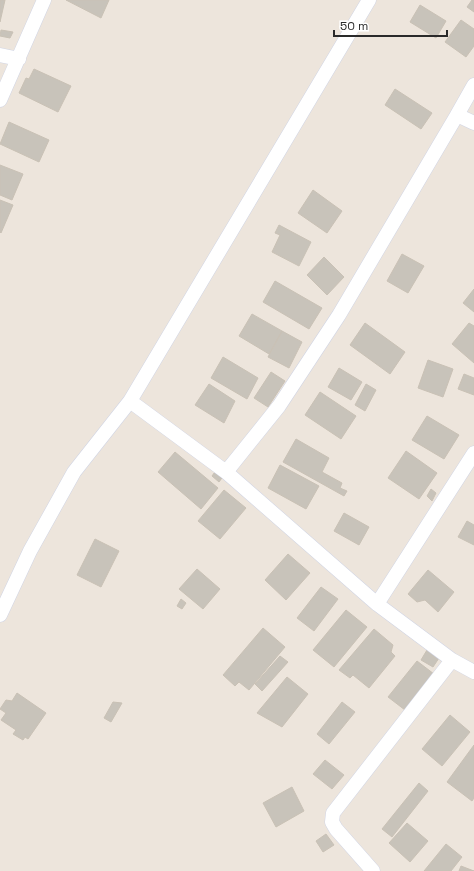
<svg xmlns="http://www.w3.org/2000/svg" width="474" height="871" viewBox="0 0 474 871" font-family="'Space Grotesk',sans-serif">
  <style>
    .building { fill: #c8c3ba; stroke: #c9c1b5 }
    .lines { fill: none; stroke-linecap: round; stroke-linejoin: round }
    .minor-casing { stroke: #d1d5e4; stroke-width: 15 }
    .minor { stroke: #fff; stroke-width: 14 }
  </style>
  <rect width="100%" height="100%" fill="#ede5dc"/>
  <!-- building -->
  <path class="building" d="M0,0H5L0,22Z
    M66,0H109L101,18Z
    M472,0H474V12L467,7Z
    M420,5L446,21L436,38L410,22Z
    M461,20L474,29V46L466,57L445,42Z
    M1,30L13,32L10,38L0,36Z
    M34,69L71,86L58,112L19,93L26,78L29,79Z
    M395,89L432,113L421,129L385,105Z
    M9,122L49,140L39,162L0,144Z
    M0,165L23,174L12,200L0,195Z
    M313,190L342,211L327,233L298,213Z
    M0,200L13,205L1,233L0,232Z
    M279,225L311,242L299,266L272,252L280,235L275,233Z
    M402,254L424,266L408,293L387,281Z
    M324,257L344,277L327,295L307,275Z
    M275,281L322,308L309,329L263,302Z
    M474,289V312L463,303Z
    M252,314L282,331L269,354L239,336Z
    M365,323L405,352L390,374L350,345Z
    M469,323L474,326V363L452,344Z
    M282,331L302,342L289,368L268,357Z
    M223,357L258,378L247,399L211,378Z
    M428,360L453,369L443,397L418,388Z
    M339,368L362,382L351,400L328,387Z
    M271,372L285,381L268,407L254,398Z
    M464,374L474,378V395L458,389Z
    M209,384L235,401L224,423L195,405Z
    M366,384L376,390L365,411L355,405Z
    M320,392L356,416L341,439L305,415Z
    M427,416L459,435L444,459L412,440Z
    M296,439L329,458L322,472L342,483L340,488L347,491L344,496L283,462Z
    M406,451L437,473L419,499L388,478Z
    M175,452L218,488L201,509L158,472Z
    M280,465L319,486L306,509L268,488Z
    M217,469L224,475L219,482L212,476Z
    M431,489L436,493L432,501L427,496Z
    M224,490L246,508L220,539L198,521Z
    M344,513L369,527L359,545L334,531Z
    M467,521L474,525V545L458,537Z
    M95,539L119,551L101,587L77,575Z
    M288,554L310,573L286,600L265,580Z
    M197,569L220,589L203,609L179,589Z
    M428,570L454,592L438,612L425,600L417,602L408,594Z
    M321,587L338,599L314,631L297,618Z
    M181,599L186,603L182,609L177,606Z
    M346,610L367,627L334,667L313,650Z
    M263,628L285,647L249,690L239,682L235,686L223,675Z
    M374,629L393,645L391,652L395,656L369,688L353,675L350,678L339,670Z
    M427,650L439,658L433,667L421,660Z
    M280,656L288,662L262,691L255,684Z
    M417,661L434,674L405,710L388,697Z
    M287,677L308,694L282,727L257,713Z
    M17,693L46,713L28,739L25,737L23,740L13,734L16,730L1,720L6,713L0,709L6,700L12,701Z
    M113,702L122,703L111,722L104,718Z
    M342,702L355,712L329,744L317,734Z
    M450,715L470,732L442,766L422,749Z
    M474,745V798L472,801L447,782Z
    M325,760L344,775L332,789L313,774Z
    M419,783L428,791L392,837L382,829Z
    M292,787L304,811L276,827L263,803Z
    M407,823L428,841L410,862L389,843Z
    M326,834L334,845L323,852L316,841Z
    M446,844L462,857L451,871H424Z
    M461,866L474,871H459Z"/>
  <g class="lines">
    <defs>
      <path id="minor" d="M0,55L19,59
        M474,85L457,115L474,123
        M0,100L44,0
        M130,401L226,472L377,604L452,660L474,672
        M226,472L279,406L339,315L457,115
        M377,604L474,453
        M0,615L30,551L74,472L130,401L369,0
        M373,871L336,829L332,822L333,813L452,660"/>
    </defs>
    <!-- minor casing -->
    <use href="#minor" class="minor-casing"/>
    <!-- minor -->
    <use href="#minor" class="minor"/>
  </g>
  <!-- scale -->
  <path d="M334 30v6h113v-6" fill="none" stroke="#2a2a2a" stroke-width="2"/>
  <text x="340" y="30" font-size="12" fill="#2a2a2a" stroke="#ffffff" stroke-width="3" paint-order="stroke">50 m</text>
</svg>
